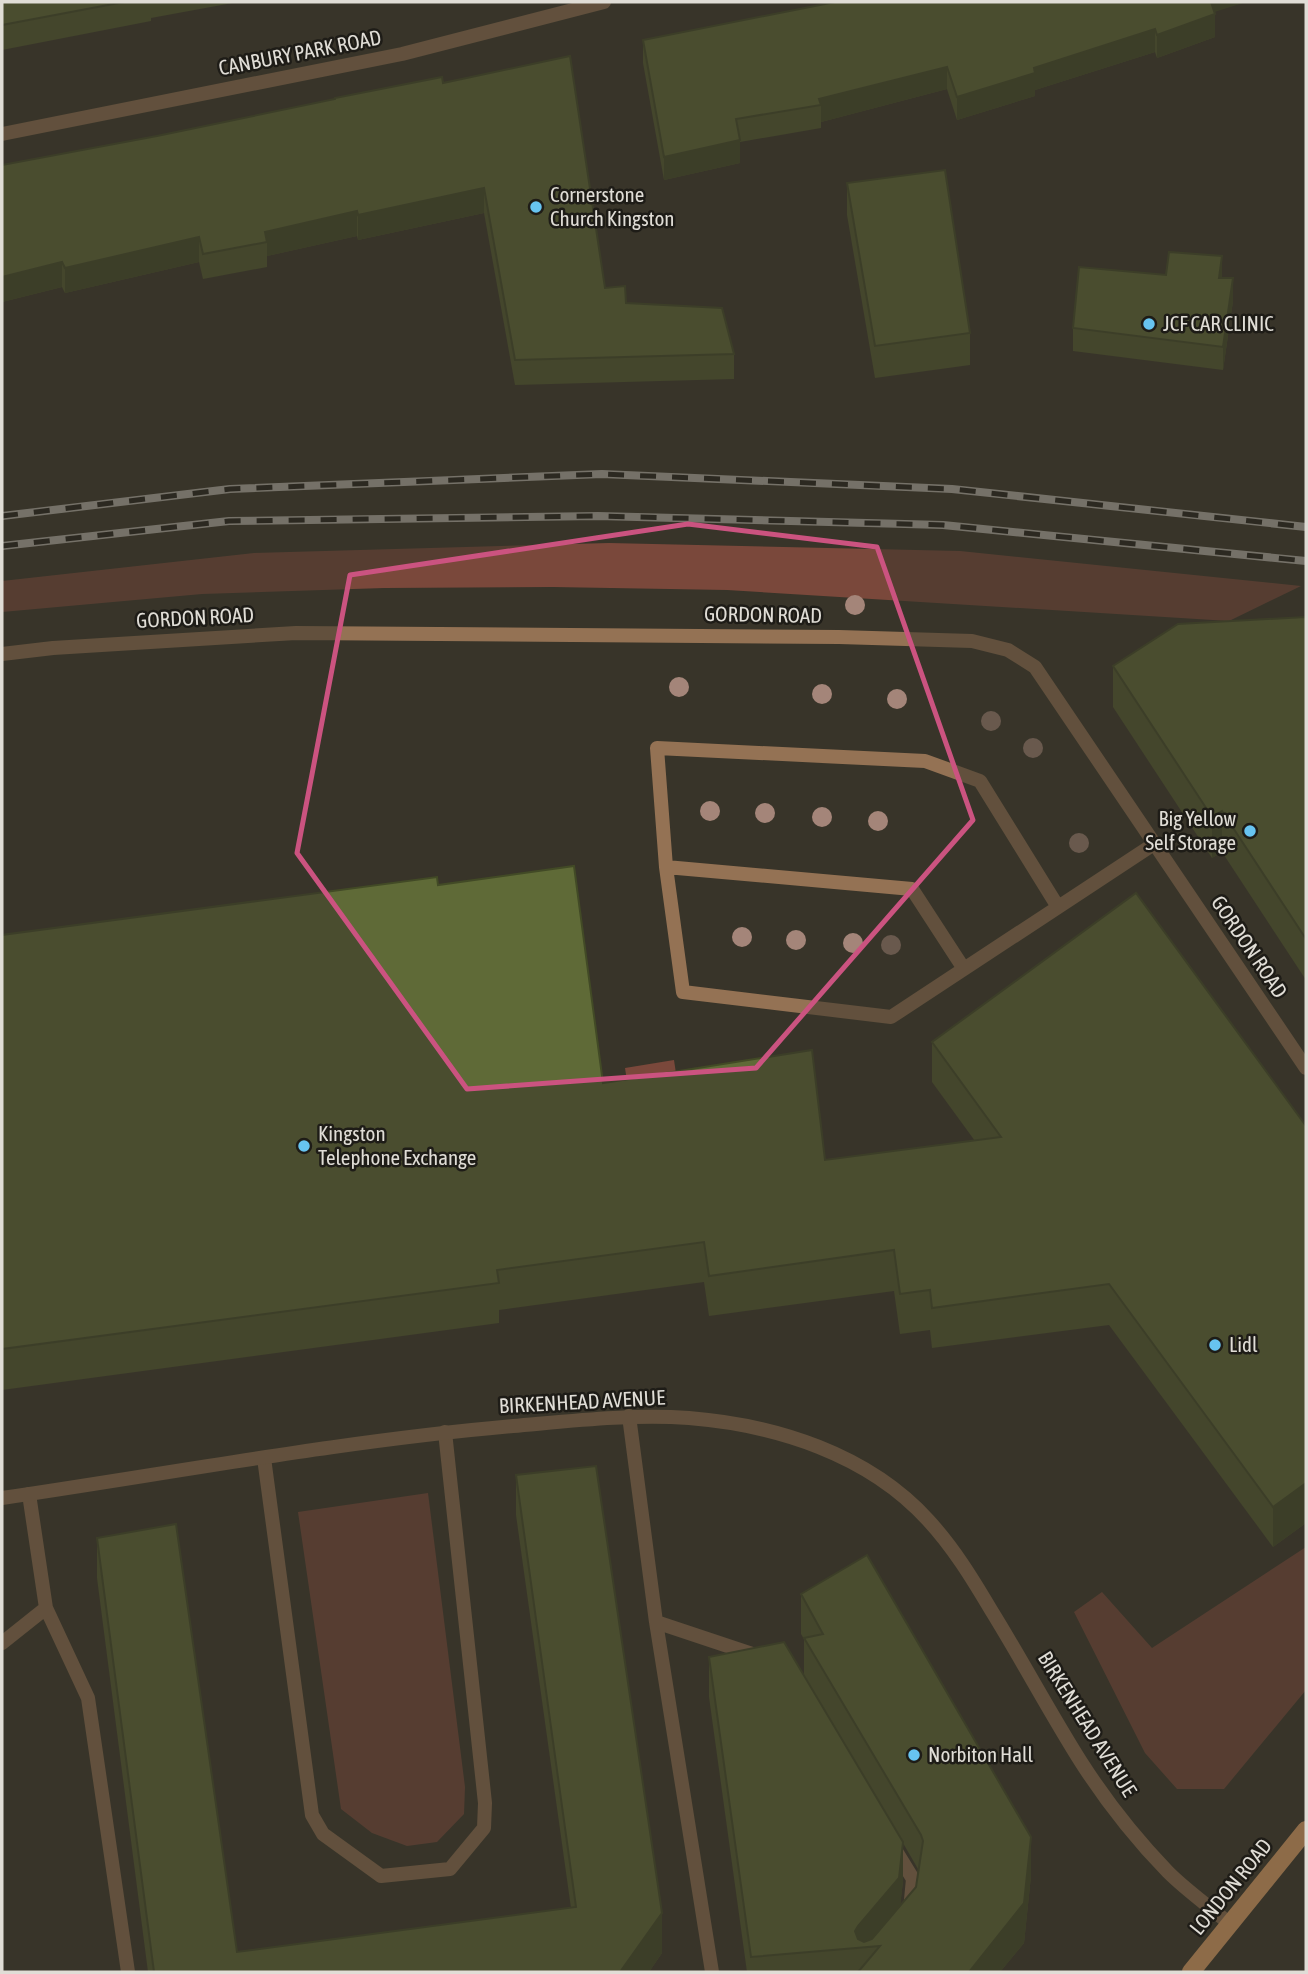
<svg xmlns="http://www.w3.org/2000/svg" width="1308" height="1974" viewBox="0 0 1308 1974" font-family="'Asap Condensed',sans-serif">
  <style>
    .green { fill: #7a483b }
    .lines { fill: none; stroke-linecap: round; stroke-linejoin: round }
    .lane { stroke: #947254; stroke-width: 14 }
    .street { stroke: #947254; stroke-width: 14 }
    .primary { stroke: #f3ad6e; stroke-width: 18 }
    .rail-casing { stroke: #bfbbb4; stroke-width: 8 }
    .rail { stroke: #1e1c17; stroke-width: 5; stroke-dasharray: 16; stroke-linecap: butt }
    .tree { fill: #a48579 }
    .wall { fill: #525b2f; fill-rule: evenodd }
    .shaded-wall { fill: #424a26 }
    .building { fill: #5f6a37; stroke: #424a26; stroke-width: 2 }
    .marked { fill: none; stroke: #cb5380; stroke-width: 5; stroke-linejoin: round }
    .poi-dot { fill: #67c4f0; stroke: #1e1c17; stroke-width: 2.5 }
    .labels { text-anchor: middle; stroke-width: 5; stroke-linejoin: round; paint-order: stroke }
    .street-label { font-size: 21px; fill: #e0ddd6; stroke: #1e1c17 }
    .poi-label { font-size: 21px; fill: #e0ddd6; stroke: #1e1c17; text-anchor: start }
  </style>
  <rect width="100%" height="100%" fill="#383429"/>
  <!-- green -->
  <path class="green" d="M609,543L960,551L1301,586L1229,621L727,590L553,587L384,588L202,594L2,612V581L254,553Z
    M674,1060L681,1107L632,1115L625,1068Z
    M428,1493L465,1787L464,1814L437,1842L407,1846L372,1833L341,1809L298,1512Z
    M1306,1547V1690L1224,1789H1177L1145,1753L1074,1612L1102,1592L1152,1648Z"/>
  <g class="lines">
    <!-- lane -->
    <path class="lane" d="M666,867L912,889L964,969
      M1058,907L980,781L925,761L657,748L666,867L683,992L891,1017L1154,844
      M629,1416L656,1622L712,1972
      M264,1458L312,1815L323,1834L381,1876L450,1869L484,1828L485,1803L445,1432
      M29,1494L46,1608L88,1698L128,1972
      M656,1622L758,1656
      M2,1643L46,1608
      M894,1848L913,1879L910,1910"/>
    <!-- street -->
    <path class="street" d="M2,134L402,54L604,2
      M2,654L53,648L296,633L839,637L972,641L1008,650L1035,667L1306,1068
      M2,1498C172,1473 342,1441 513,1426C571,1421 630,1414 689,1418C776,1425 868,1454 928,1520C953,1547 972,1578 991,1610C1022,1660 1050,1713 1081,1762C1106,1801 1136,1839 1168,1872C1187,1891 1210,1907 1230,1924"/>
    <!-- primary -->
    <path class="primary" d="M1191,1972L1306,1830"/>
    <defs>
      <path id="rail" d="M2,516L230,489L602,474L952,489L1306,527
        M2,546L229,521L598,516L943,525L1306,561"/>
    </defs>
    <!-- rail casing -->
    <use href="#rail" class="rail-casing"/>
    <!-- rail -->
    <use href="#rail" class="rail"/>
  </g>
  <!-- trees -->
  <g class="tree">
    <circle cx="855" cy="605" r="10"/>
    <circle cx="679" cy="687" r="10"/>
    <circle cx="822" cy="694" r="10"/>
    <circle cx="897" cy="699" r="10"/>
    <circle cx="991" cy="721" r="10"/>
    <circle cx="1033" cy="748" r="10"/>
    <circle cx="710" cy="811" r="10"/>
    <circle cx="765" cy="813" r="10"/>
    <circle cx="822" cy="817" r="10"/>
    <circle cx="878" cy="821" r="10"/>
    <circle cx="1079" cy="843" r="10"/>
    <circle cx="742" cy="937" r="10"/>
    <circle cx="796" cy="940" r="10"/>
    <circle cx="853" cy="943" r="10"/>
    <circle cx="891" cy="945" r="10"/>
  </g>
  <!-- wall -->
  <path class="wall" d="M2,2H238L151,18V21L2,50Z
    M835,2H1246L1214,11L1215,37L1157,58L1155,52L1035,90V96L957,120L947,89L821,122V128L740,142V163L664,180L643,63V40Z
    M443,83L605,288L626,303L734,354V379L515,385L484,213L358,240L357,236L267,256V267L203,279L199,262L65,293L62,287L2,302L157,136Z
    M847,183L970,333V365L875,378L847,215Z
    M1166,275L1222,278L1233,301L1223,370L1073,351V328Z
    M1306,617V980L1222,852L1212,858L1113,707V666Z
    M438,885L603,1083L825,1160L975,1141L932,1082V1042L1306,1126V1523L1273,1547L1109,1325L932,1348L930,1330L900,1334L894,1291L709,1316L704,1282L499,1310V1323L2,1390V935Z
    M516,1475L662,1953L649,1972H148L97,1578V1538L237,1952L571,1908L516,1515Z
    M801,1594L1031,1876L1024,1943L1000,1972H747L709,1697V1657L804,1675V1639L801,1634ZM903,1843L918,1869L916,1887L900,1906L903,1881Z"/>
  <!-- shaded-wall -->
  <path class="shaded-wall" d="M1208,2H1246L1208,14Z
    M1215,14V37L1157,58V35Z
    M1155,29V52L1035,90V96L957,120V97L1034,68Z
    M947,67V89L821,122V105L819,99Z
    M740,140V163L664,180V157Z
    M484,188V213L358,240V215Z
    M357,211V236L267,256V242L265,232Z
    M199,237V262L65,293V268Z
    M1222,256V279L1219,278Z
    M62,262V287L2,302V277Z
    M1233,278V301L1223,370V347Z
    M1222,811V852L1212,858V817Z
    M1306,1483V1523L1273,1547V1507Z
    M1031,1837V1876L1024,1943L1000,1972H969Z
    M903,1842V1881L899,1917L874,1947L855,1948V1931Z
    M662,1913V1953L649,1972H620Z"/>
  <!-- building -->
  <path class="building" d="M2,2H124L2,25Z
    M835,2H1211L1215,14L1157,35L1155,29L1034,68L1035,73L957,97L947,67L819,99L821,105L736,119L740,140L664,157L643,40Z
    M570,56L605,288L625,286L626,303L722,308L734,354L515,360L484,188L358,215L357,211L265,232L267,242L203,254L199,237L65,268L62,262L2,277V165L157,136L335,99V98L442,77L443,83Z
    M945,170L970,333L875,346L847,183Z
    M1169,252L1222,256L1219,278H1233L1223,347L1073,328L1079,267L1166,275Z
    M1306,617V939L1222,811L1212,817L1113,666L1178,624Z
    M574,866L603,1083L812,1050L825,1160L1001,1137L932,1042L1136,893L1306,1126V1483L1273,1507L1109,1284L932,1308L930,1290L900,1294L894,1250L709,1276L704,1242L497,1270L499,1283L2,1349V935L437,877L438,885Z
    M596,1466L662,1913L620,1972H154L97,1538L176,1524L237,1952L576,1907L516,1475Z
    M867,1555L1031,1837L1024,1903L969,1972H858L880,1946L751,1957L709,1657L784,1642L903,1842L899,1878L858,1926L855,1931L858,1939L864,1942L872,1939L916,1887L923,1841L921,1835L804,1638L823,1634L801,1594Z"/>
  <!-- marked area -->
  <path d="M0 0H1308V1974H0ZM688,524L877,547L973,820L756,1068L467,1089L297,853L350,575Z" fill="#383429" fill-opacity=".55" fill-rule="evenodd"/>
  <path class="marked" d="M688,524L877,547L973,820L756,1068L467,1089L297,853L350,575Z"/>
  <!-- markers -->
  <g class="poi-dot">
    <circle cx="536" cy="207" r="7"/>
    <circle cx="1149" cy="324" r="7"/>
    <circle cx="1250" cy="831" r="7"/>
    <circle cx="304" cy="1146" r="7"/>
    <circle cx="1215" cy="1345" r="7"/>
    <circle cx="914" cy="1755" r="7"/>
  </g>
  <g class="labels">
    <!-- street labels -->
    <g class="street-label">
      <text transform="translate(300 53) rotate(-11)" y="7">CANBURY PARK ROAD</text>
      <text transform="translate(763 615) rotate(1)" y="7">GORDON ROAD</text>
      <text transform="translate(195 618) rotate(-3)" y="7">GORDON ROAD</text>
      <text transform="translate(1249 947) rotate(56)" y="7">GORDON ROAD</text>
      <text transform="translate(582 1402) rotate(-3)" y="7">BIRKENHEAD AVENUE</text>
      <text transform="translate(1087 1724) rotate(58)" y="7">BIRKENHEAD AVENUE</text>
      <text transform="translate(1231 1887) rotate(-51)" y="7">LONDON ROAD</text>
    </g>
    <!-- poi labels -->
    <g class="poi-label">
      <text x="550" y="202">Cornerstone<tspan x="550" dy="24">Church Kingston</tspan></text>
      <text x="1163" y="331">JCF CAR CLINIC</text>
      <text x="1236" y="826" text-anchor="end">Big Yellow<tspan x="1236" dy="24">Self Storage</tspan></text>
      <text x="318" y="1141">Kingston<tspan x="318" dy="24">Telephone Exchange</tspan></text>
      <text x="1229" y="1352">Lidl</text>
      <text x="928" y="1762">Norbiton Hall</text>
    </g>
  </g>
  <!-- border -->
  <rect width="1308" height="1974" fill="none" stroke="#e0ddd6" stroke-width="7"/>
</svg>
